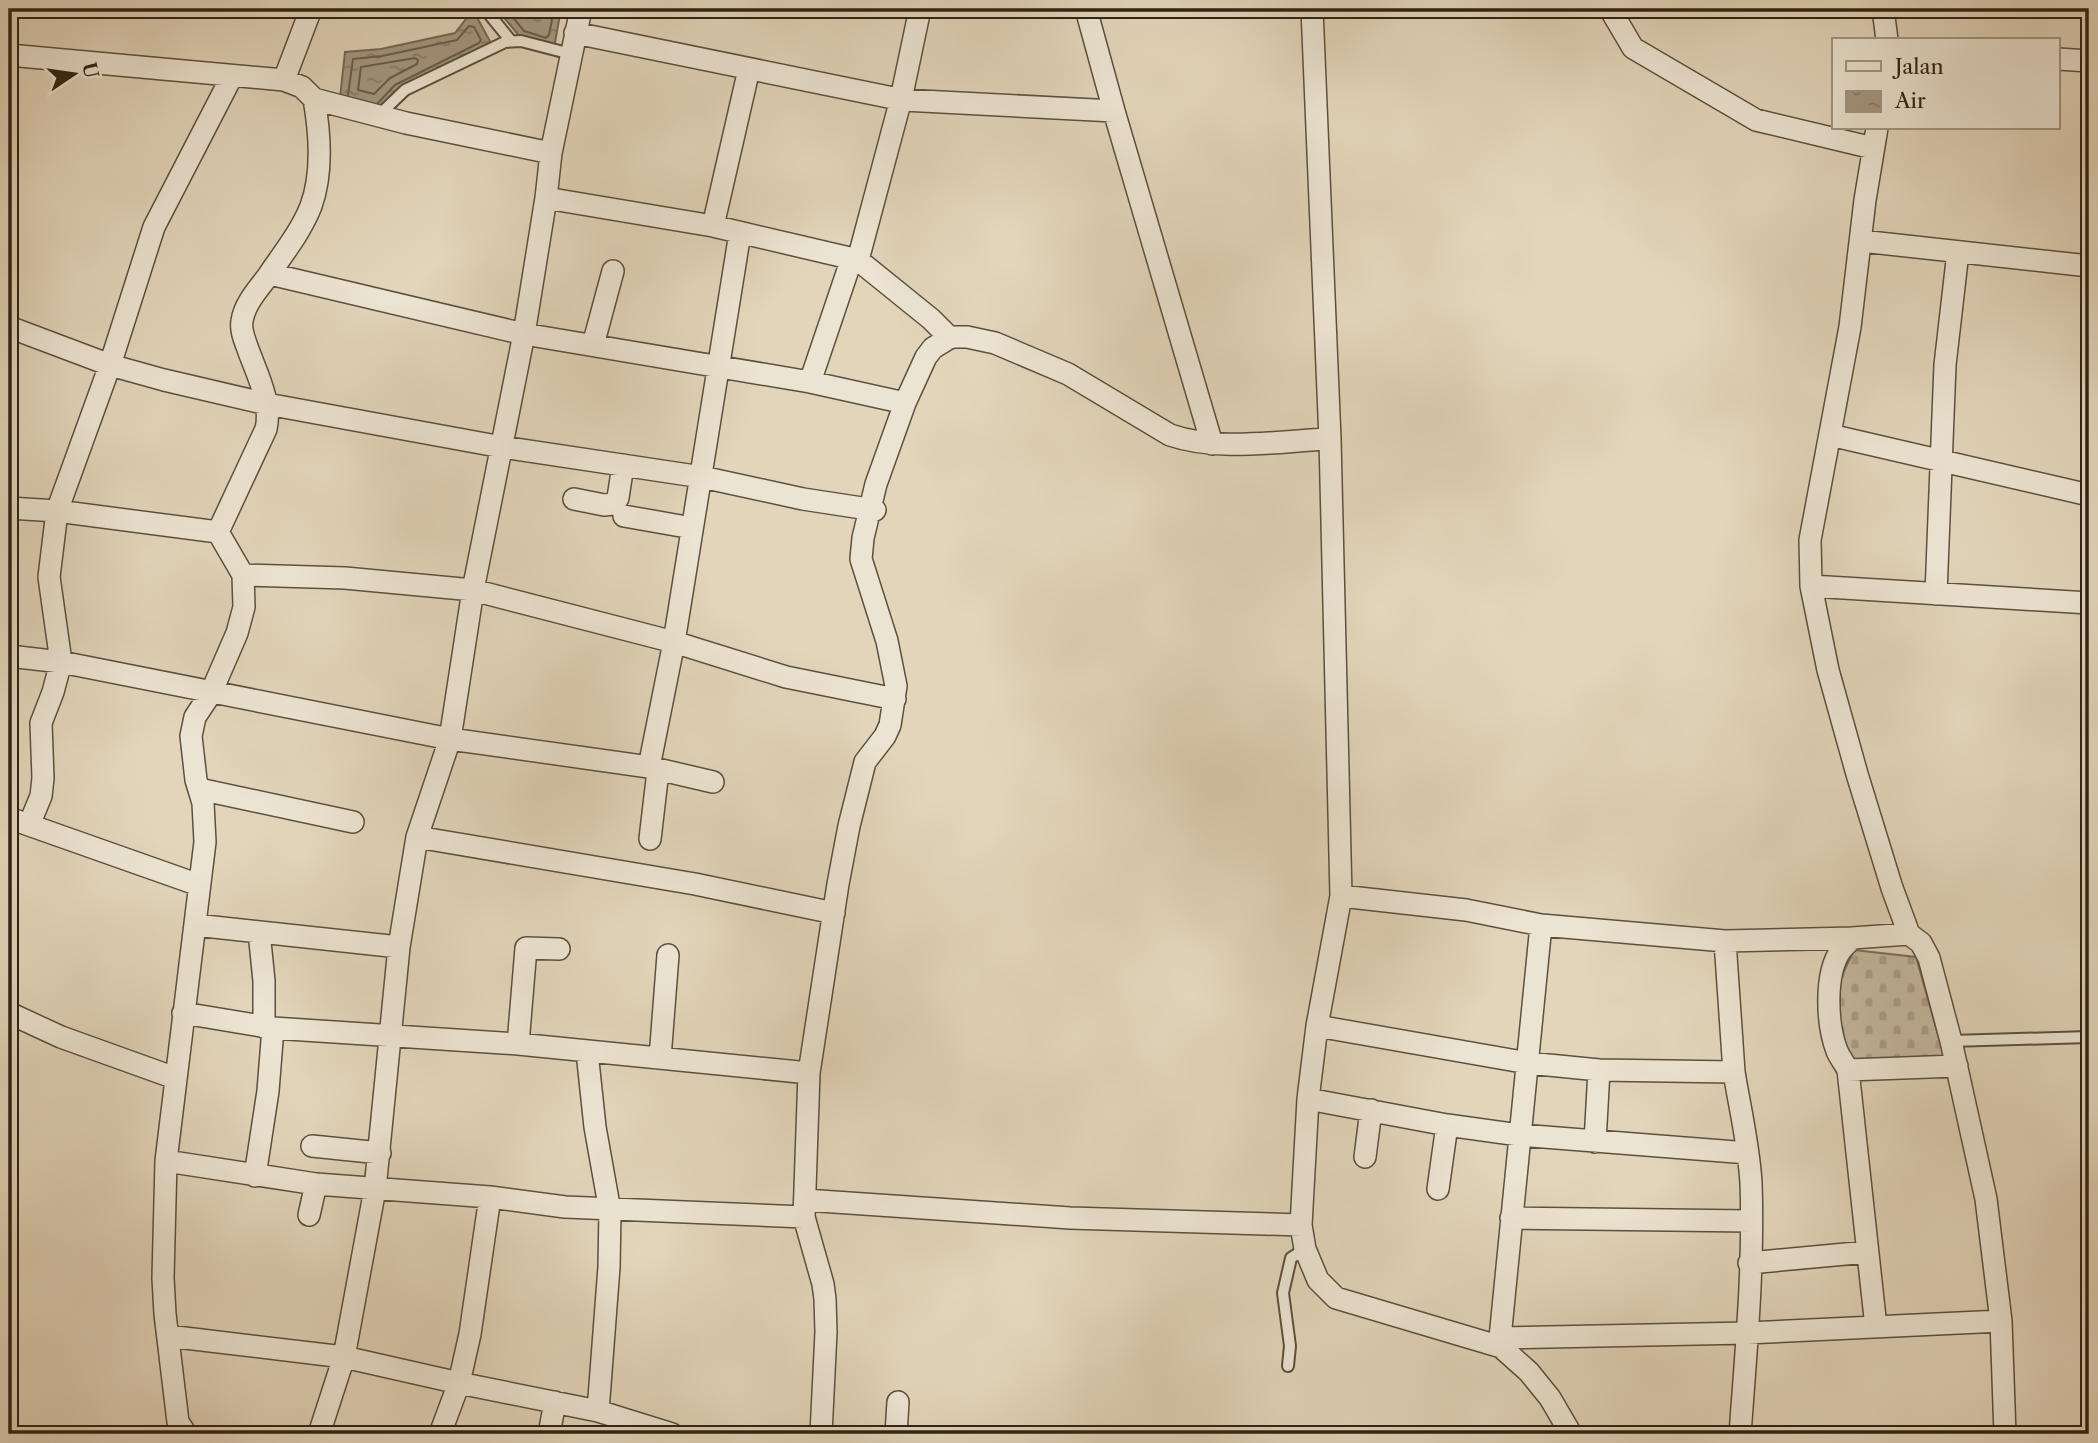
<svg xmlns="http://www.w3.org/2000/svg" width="2098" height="1443" viewBox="0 0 2098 1443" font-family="'Libre Caslon Text',serif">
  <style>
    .cemetery { fill: url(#cemetery-stones); stroke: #7a6d5a; stroke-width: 2 }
    .water { fill: url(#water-ripples); stroke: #766956; stroke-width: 2 }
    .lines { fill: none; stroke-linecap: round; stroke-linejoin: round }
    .shore { stroke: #6a5e4c; stroke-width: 2 }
    .service-casing { stroke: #5c503e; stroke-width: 14 }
    .minor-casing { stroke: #5c503e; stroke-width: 24 }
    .service { stroke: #ece4d2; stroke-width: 10 }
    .minor { stroke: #ece4d2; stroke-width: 21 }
  </style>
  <defs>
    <pattern id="cemetery-stones" width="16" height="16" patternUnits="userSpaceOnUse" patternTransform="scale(1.75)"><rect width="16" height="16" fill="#c4b79e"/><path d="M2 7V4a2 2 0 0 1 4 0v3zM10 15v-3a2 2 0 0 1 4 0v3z" fill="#a99d87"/></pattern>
    <pattern id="water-ripples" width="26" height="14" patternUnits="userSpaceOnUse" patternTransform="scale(1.75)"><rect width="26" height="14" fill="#a59882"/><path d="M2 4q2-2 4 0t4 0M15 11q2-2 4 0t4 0" fill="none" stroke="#877c69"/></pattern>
  </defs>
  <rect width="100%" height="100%" fill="#e2d5ba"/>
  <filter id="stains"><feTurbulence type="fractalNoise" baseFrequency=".00286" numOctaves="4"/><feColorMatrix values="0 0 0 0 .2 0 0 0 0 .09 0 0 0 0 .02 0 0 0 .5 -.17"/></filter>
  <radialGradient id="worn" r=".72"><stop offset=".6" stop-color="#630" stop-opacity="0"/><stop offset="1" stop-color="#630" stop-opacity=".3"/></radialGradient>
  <!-- cemetery -->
  <path class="cemetery" d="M1854,950L1916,957L1948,1070L1843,1077L1828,1005Z"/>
  <!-- water -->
  <path class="water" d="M497,9H561L554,48L520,37Z
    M473,10L492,45L382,109L340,98L345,52L381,49L455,33Z"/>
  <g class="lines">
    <!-- shore -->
    <path class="shore" d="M506,9L524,31L546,38L549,35L554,9
      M415,58L418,60L417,64L390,78L374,94L358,90L361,67Z
      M348,95L353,59L382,56L457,40L469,26L474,27L481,40L479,43L395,85L378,103"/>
    <defs>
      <path id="service" d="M485,9L511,41
        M379,115L405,90L505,42L521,41L571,54
        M1951,1041L2089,1037
        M1288,1366L1290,1346L1283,1293L1291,1258L1305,1249"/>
      <path id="minor" d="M920,9L901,99L858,260L931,319L950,338
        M1086,9L1114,111L1212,444
        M1312,9L1330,439L1341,896
        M1610,9L1633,48L1756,120L1873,148
        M1883,9L1887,40
        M575,33L903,100L1114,111
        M9,55L284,80L302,87L314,99L406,123L551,153
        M2058,59L2089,61
        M284,80L311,9
        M1877,128L1865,200L1850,327L1810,540L1811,586L1828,670L1857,774L1892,888L1909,934
        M546,198L713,226L858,260
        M713,226L749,69
        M1861,241L2089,266
        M270,274L524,334L810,382L905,403
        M9,327L110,365L164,380L267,404L502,447L702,477L803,499L875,510
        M593,345L613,271
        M810,382L852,258
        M1830,435L2089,495
        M574,499L604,505L613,504L618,498L623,465
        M9,508L57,511L218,532
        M624,516L692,528
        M243,575L345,578L473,590L674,642L786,677L895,699
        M1811,586L2089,603
        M1936,594L1945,365L1958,252
        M9,656L61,662L450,739L649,767L713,782
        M649,767L674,642L740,233
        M199,789L353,822
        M9,818L29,825L41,796L43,778L41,723L53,692L61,662L49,577L57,511L110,365L154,227L232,76
        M29,825L199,885
        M417,837L695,884L834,913
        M650,839L658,771
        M195,925L399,947
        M259,932L264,981V1027
        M1852,938C1849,942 1844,946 1841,950C1824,974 1827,1025 1837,1051C1840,1058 1845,1064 1848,1070L1876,1327
        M1725,941L1734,1072
        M9,1013L61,1037L175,1078
        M183,1013L273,1028
        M1317,1026L1528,1063L1599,1070L1734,1072C1740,1109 1749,1146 1751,1183C1754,1266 1746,1352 1740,1434
        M518,1044L526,948L559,949
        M587,1052L595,1127L610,1211L609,1267L598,1411
        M660,1058L668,955
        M1848,1070L1957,1066
        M1308,1099L1447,1125L1519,1135L1748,1153
        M1595,1142L1599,1070
        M312,1146L380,1153
        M1365,1157L1371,1110
        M166,1161L316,1184L490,1197L565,1207L804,1217
        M255,1176L268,1091L273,1028L518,1044L809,1073
        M1438,1189L1447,1125
        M805,1200L1070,1218L1301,1225
        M309,1215L316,1184
        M1511,1218L1751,1221
        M1749,1263L1867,1252
        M168,1336L344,1357L459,1383L598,1411L672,1434
        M1500,1338L1747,1333L2001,1321
        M1501,1347L1500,1338L1541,925
        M186,1434L178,1422L165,1314L163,1278L166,1161L205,842L203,803L196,780L191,736L195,717L211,693L237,633L244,607L243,575L218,532L266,429C272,404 258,376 249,352C246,343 240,331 242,321C245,301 262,286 272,270C286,250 302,229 311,206C323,173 320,133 314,99
        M319,1434L344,1357L375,1189L399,947L417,837L450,739L473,590L524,334L546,198L551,153L581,9
        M440,1434L459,1383L470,1334L490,1197
        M549,1434L555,1402
        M821,1434L826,1332L825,1299L823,1284L804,1217L809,1073L838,884L849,826L865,762L885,736L890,725L896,686L887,641L861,559L863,538L876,484L905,403L926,357L933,348L951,337H967L995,343L1068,374L1170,435C1220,452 1278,441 1330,439
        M896,1434L898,1402
        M1571,1434L1550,1398L1529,1372L1501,1347L1336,1298L1318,1280L1305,1249L1301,1225L1308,1099L1317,1026L1341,896L1466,910L1541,925L1725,941L1852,938L1909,934L1921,943L1929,958L1951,1041L1986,1199L2001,1321L2005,1434"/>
    </defs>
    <!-- service casing -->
    <use href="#service" class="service-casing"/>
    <!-- minor casing -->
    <use href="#minor" class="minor-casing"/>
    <!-- service -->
    <use href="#service" class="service"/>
    <!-- minor -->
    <use href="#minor" class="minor"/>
  </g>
  <!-- margin -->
  <rect width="2098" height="1443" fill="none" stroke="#e2d5ba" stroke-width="35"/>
  <rect x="10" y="10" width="2077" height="1422" fill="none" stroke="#2f2315" stroke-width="3.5"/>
  <rect x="18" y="18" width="2063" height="1408" fill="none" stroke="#2f2315" stroke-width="2"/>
  <!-- legend -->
  <rect x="1832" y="38" width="228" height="91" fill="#ece4d2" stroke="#a09786" stroke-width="2"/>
  <rect x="1846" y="61" width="35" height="10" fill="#ece4d2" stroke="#a09786" stroke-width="2"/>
  <text x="1895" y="74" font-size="21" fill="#2f2315">Jalan</text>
  <rect x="1846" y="91" width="35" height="21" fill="url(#water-ripples)" stroke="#a09786" stroke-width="2"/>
  <text x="1895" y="108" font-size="21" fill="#2f2315">Air</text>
  <!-- north arrow -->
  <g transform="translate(74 74) rotate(77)" stroke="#ece4d2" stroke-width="5" paint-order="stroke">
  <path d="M0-5L12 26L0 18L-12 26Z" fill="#2f2315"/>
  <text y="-10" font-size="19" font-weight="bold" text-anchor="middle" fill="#2f2315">U</text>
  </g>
  <rect width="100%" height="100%" filter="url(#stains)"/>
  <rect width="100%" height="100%" fill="url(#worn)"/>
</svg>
